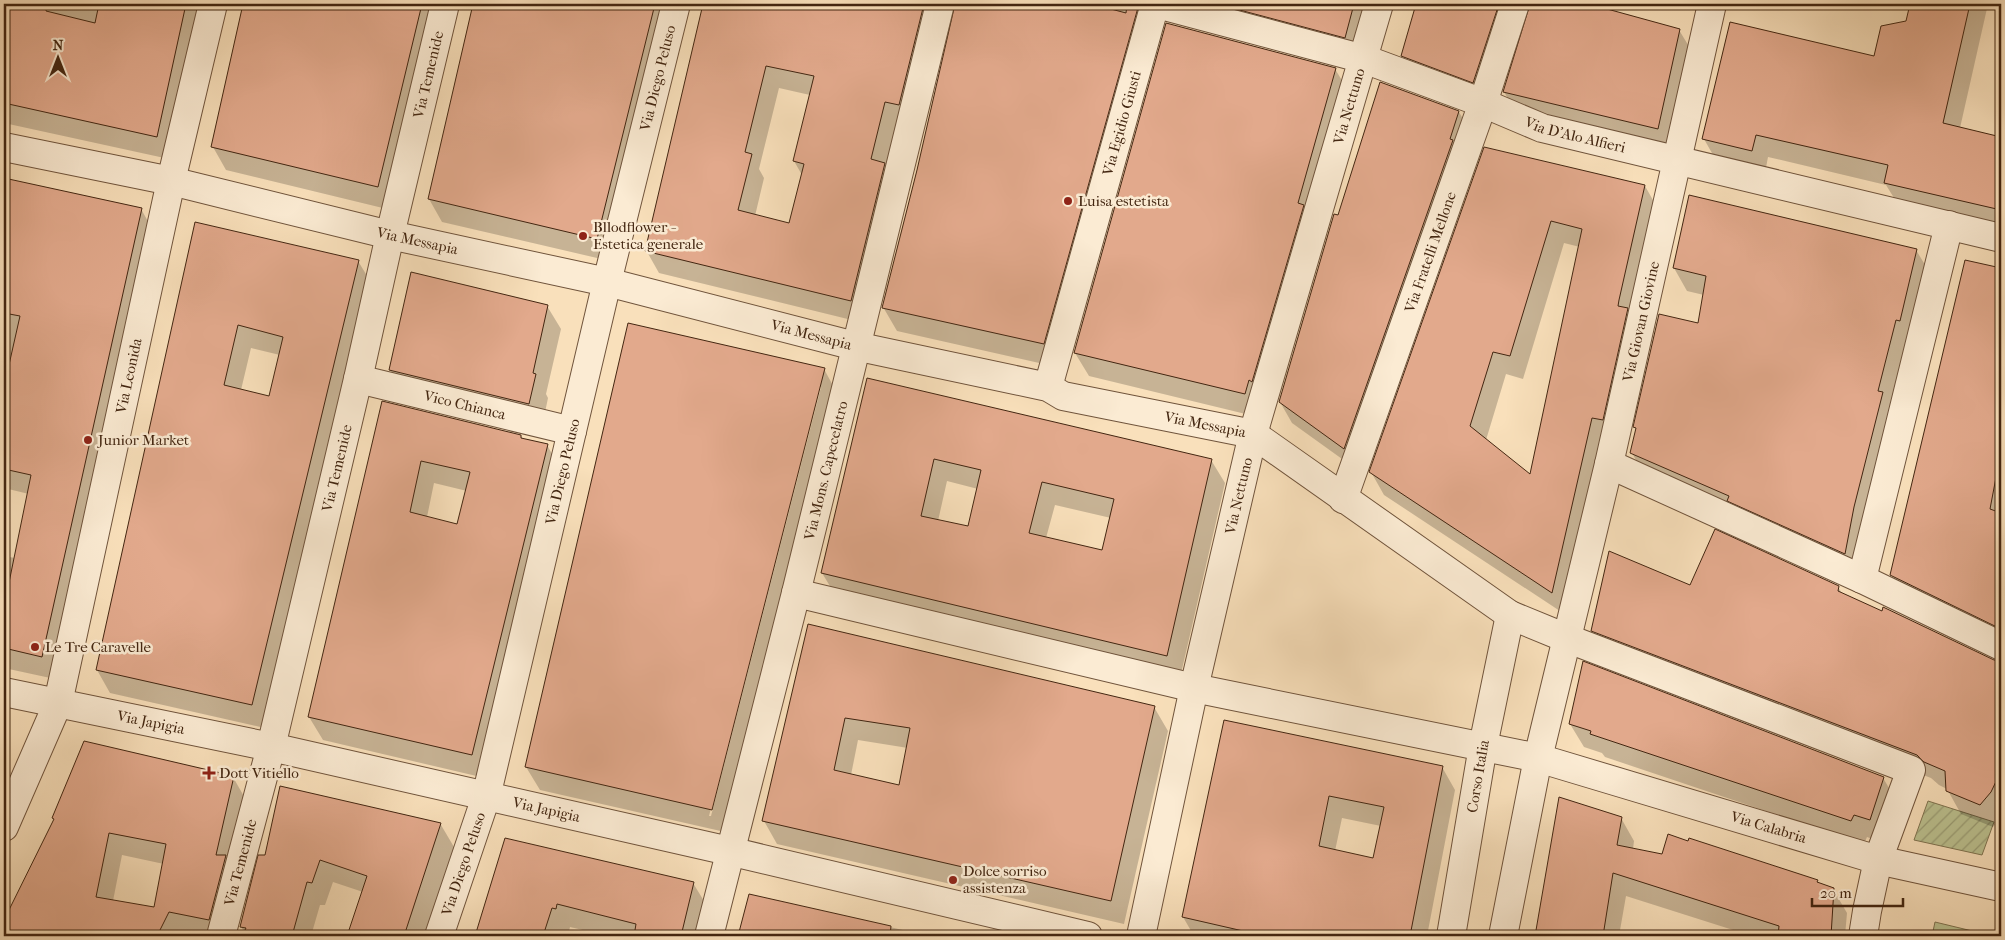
<svg xmlns="http://www.w3.org/2000/svg" width="2005" height="940" viewBox="0 0 2005 940" font-family="'IM FELL French Canon',serif">
  <style>
    .garden { fill: url(#garden-furrows); stroke: #807451 }
    .pitch { fill: #bcc291; stroke: #807451 }
    .shadow { fill: #0003; fill-rule: evenodd }
    .building { fill: #e2a98c; stroke: #432611; fill-rule: evenodd }
    .lines { fill: none; stroke-linecap: round; stroke-linejoin: round }
    .minor-casing { stroke: #70543c; stroke-width: 30 }
    .minor { stroke: #fbebd3; stroke-width: 28 }
    .poi-dot { fill: #8f2418; stroke: #fbebd3; stroke-width: 2 }
    .labels { text-anchor: middle; stroke-width: 5; stroke-linejoin: round; paint-order: stroke }
    .street-label { font-size: 15px; fill: #432611; stroke: #fbebd3 }
    .poi-label { font-size: 15px; fill: #432611; stroke: #fbebd3; text-anchor: start }
  </style>
  <defs>
    <pattern id="garden-furrows" width="10" height="10" patternUnits="userSpaceOnUse" patternTransform="scale(1.25)"><rect width="10" height="10" fill="#bcc291"/><path d="M-1 1l2-2M0 10L10 0M9 11l2-2" fill="none" stroke="#9a9d75"/></pattern>
  </defs>
  <rect width="100%" height="100%" fill="#f9e0bb"/>
  <filter id="stains"><feTurbulence type="fractalNoise" baseFrequency=".004" numOctaves="4"/><feColorMatrix values="0 0 0 0 .2 0 0 0 0 .09 0 0 0 0 .02 0 0 0 .5 -.17"/></filter>
  <radialGradient id="worn" r=".72"><stop offset=".6" stop-color="#630" stop-opacity="0"/><stop offset="1" stop-color="#630" stop-opacity=".3"/></radialGradient>
  <!-- garden -->
  <path class="garden" d="M1928,801L1994,822L1982,855L1914,840Z"/>
  <!-- pitch -->
  <path class="pitch" d="M1935,922L1993,936H1932Z"/>
  <!-- shadow -->
  <path class="shadow" d="M6,4H204L169,159L4,123V6Z
    M244,4H441L391,210L226,170L213,147Z
    M474,4H674L610,261L442,222L429,199Z
    M704,4H1373L1358,60L1165,12L1057,367L897,331L883,307L956,12H950L864,323L659,273L646,250ZM779,88L810,95L794,161L802,175L790,225L755,216L764,178L759,169Z
    M1417,4H1517L1486,105L1415,79L1402,56Z
    M1529,4H1610L1608,10L1679,30L1693,53L1671,151L1518,115L1504,92L1531,8Z
    M1911,4H1988L1960,128L2001,138V230L1899,206L1886,185L1768,157L1765,173L1717,162L1704,139L1875,58L1907,22Z
    M1335,69L1349,92L1258,417L1089,376L1075,353Z
    M1459,112L1471,133L1356,469L1292,423L1280,402L1339,216Z
    M1485,149L1645,186L1658,209L1566,615L1384,495L1371,472ZM1564,243L1580,247L1531,477L1486,440L1506,374L1523,379Z
    M4,180L141,209L154,232L55,679L4,668V556L15,558L29,494L4,488V385H5L12,357L4,355Z
    M195,224L358,261L372,284L265,728L110,693L97,670ZM251,348L280,355L270,397L241,390Z
    M1916,250L1930,273L1858,576L1645,476L1632,453L1637,431L1635,427L1699,324L1704,295L1687,291L1674,268Z
    M1966,261L2001,269V645L1905,598L1892,575Z
    M547,306L561,329L546,394L548,398L542,427L404,394L390,370Z
    M824,369L837,393L725,832L540,790L526,767ZM819,387H821L711,816H709Z
    M868,379L1211,460L1225,483L1180,678L836,596L822,573ZM947,481L978,489L969,528L938,521ZM1055,505L1111,518L1103,552L1046,538Z
    M383,402L521,436L523,439L547,445L560,468L485,778L323,740L309,717ZM434,483L467,491L458,526L427,517Z
    M1691,587H1838L1843,595L1994,661L2001,663V818L1993,827L1961,814L1947,789L1939,785L1931,778L1606,654L1592,631Z
    M809,625L1154,707L1168,731L1124,924L777,844L764,821ZM858,740L908,748L900,786L851,775Z
    M1225,721L1442,767L1455,790L1427,936H1194L1183,917ZM1342,818L1381,826L1374,859L1335,851Z
    M1570,724L1883,778L1897,801L1883,843L1867,837L1864,844L1605,757L1602,753L1584,747Z
    M233,777L246,800L223,936H192L172,932L170,936H4V923L55,820ZM122,855L164,864L155,909L113,901Z
    M281,788L441,825L454,847L424,936H349L363,892L333,882L325,905H320L311,936H243L245,933L241,927L266,857Z
    M1560,798L1621,818L1634,841L1633,849L1663,855L1688,842L1690,840L1817,881L1819,884L1833,889L1847,913L1845,936H1752L1626,896L1619,936H1537Z
    M693,883L707,906L700,936H608L570,927L569,931L565,930L563,936H476L484,912Z
    M750,895L929,936H739Z"/>
  <!-- building -->
  <path class="building" d="M4,4H47L46,11L95,23L99,4H186L157,137L4,103Z
    M243,4H422L378,187L211,147Z
    M473,4H655L597,239L428,199Z
    M703,4H924L899,105L885,102L871,159L885,163L851,301L645,251ZM766,66L814,76L793,161L804,164L789,223L738,210L752,154L745,152Z
    M955,4H1092L1126,13L1127,4H1139L1044,344L882,308L917,170Z
    M1217,4H1354L1345,38Z
    M1416,4H1499L1473,83L1401,56Z
    M1530,4H1589L1680,29L1658,129L1503,92Z
    M1910,4H1970L1943,123L2001,137V210L1884,183L1888,165L1756,135L1752,151L1702,139L1730,22L1874,56L1881,26L1906,21Z
    M1166,23L1336,68L1298,203L1304,205L1252,382L1249,380L1245,394L1074,353Z
    M1380,82L1459,111L1450,139L1453,140L1344,449L1279,402L1334,214L1338,215Z
    M1484,147L1645,185L1619,300L1618,306L1628,308L1603,420L1592,418L1552,593L1369,472ZM1551,221L1582,229L1530,474L1470,426L1493,352L1510,356Z
    M4,178L142,208L42,657L4,648V607L31,475L4,469V387L20,316L4,313Z
    M1689,195L1917,249L1900,321L1896,320L1878,391L1883,392L1854,507L1845,554L1727,501L1729,496L1630,453L1636,428L1633,427L1659,314L1698,323L1706,276L1673,268Z
    M195,222L359,260L252,705L96,670ZM238,325L283,337L269,396L224,385Z
    M1965,260L2001,268V451L1990,509L2001,513V629L1890,575Z
    M411,272L548,305L533,373L536,374L529,404L389,370Z
    M628,323L825,368L712,810L525,767Z
    M867,378L1212,459L1167,656L821,573ZM934,459L981,470L968,526L921,516ZM1042,482L1114,499L1102,550L1029,533Z
    M382,401L521,435V438L548,444L472,755L308,717ZM421,461L470,472L457,524L410,512Z
    M1715,529L1839,586L1838,591L1882,611L1883,607L1994,660L2001,661V771L1991,792L1980,805L1946,791L1945,771L1924,762L1917,755L1591,631L1609,551L1690,585Z
    M808,624L1155,706L1111,901L762,821ZM845,718L910,728L899,785L834,770Z
    M1583,661L1884,777L1870,820L1854,815L1851,821L1590,734L1591,731L1569,724Z
    M1224,720L1443,766L1410,936H1265L1182,917ZM1329,796L1384,807L1373,858L1319,846Z
    M84,741L234,776L216,855H226L209,920L169,912L157,936H4V920L54,819L52,818ZM109,833L166,844L154,907L96,897Z
    M280,786L441,823L404,936H347L367,876L320,860L312,883L307,882L292,936H242L246,928L240,927L258,855H265Z
    M1559,797L1622,817L1617,845L1662,854L1668,834L1688,841L1689,838L1818,880L1817,882L1834,888L1831,936H1778L1779,926L1613,873L1603,936H1535Z
    M505,838L694,882L681,936H634L636,924L557,904L556,909L552,908L543,936H475Z
    M749,894L891,926L890,936H738Z"/>
  <g class="lines">
    <defs>
      <g id="minor">
        <path id="s1" d="M1157,4L1364,59L1483,103L1542,128L2001,238"/>
        <path id="s2" d="M4,147L171,181L390,235L607,282L855,346L1048,387L1063,396L1253,434L1510,615L1566,638L1911,770L1878,860L1867,911L1863,936"/>
        <path id="s3" d="M358,379L572,431"/>
        <path id="s4" d="M1048,387L1155,4"/>
        <path d="M1609,464L1862,579L2001,646"/>
        <path id="s5" d="M1343,499L1483,103L1515,4"/>
        <path d="M1862,579L1949,225"/>
        <path id="s6" d="M796,593L1194,688L1538,758L1878,860L2001,887"/>
        <path id="s7" d="M4,692L271,747L729,851L1088,936"/>
        <path id="s8" d="M4,827L58,703L171,181L213,4"/>
        <path id="s9" d="M222,932L271,747L358,379L390,235L445,4"/>
        <path id="s10" d="M439,936L486,797L607,282L676,4"/>
        <path id="s11" d="M709,936L796,593L940,4"/>
        <path id="s12" d="M1141,936L1194,688L1253,434L1379,4"/>
        <path id="s13" d="M1451,936L1483,746L1510,615"/>
        <path id="s14" d="M1503,936L1538,758L1609,464L1712,4"/>
      </g>
    </defs>
    <!-- minor casing -->
    <use href="#minor" class="minor-casing"/>
    <!-- minor -->
    <use href="#minor" class="minor"/>
  </g>
  <!-- markers -->
  <g class="poi-dot">
    <circle cx="1068" cy="201" r="5"/>
    <circle cx="583" cy="236" r="5"/>
    <circle cx="88" cy="440" r="5"/>
    <circle cx="35" cy="647" r="5"/>
    <path d="M206.5 765.5h5v5h5v5h-5v5h-5v-5h-5v-5h5z"/>
    <circle cx="953" cy="880" r="5"/>
  </g>
  <g class="labels">
    <!-- street labels -->
    <g class="street-label">
      <text dy="5" stroke="none"><textPath href="#s9" startOffset="882">Via Temenide</textPath></text>
      <text dy="5" stroke="none"><textPath href="#s10" startOffset="886">Via Diego Peluso</textPath></text>
      <text dy="5" stroke="none"><textPath href="#s12" startOffset="856">Via Nettuno</textPath></text>
      <text dy="5" stroke="none"><textPath href="#s4" startOffset="274">Via Egidio Giusti</textPath></text>
      <text dy="5" stroke="none"><textPath href="#s1" startOffset="439">Via D'Alo Alfieri</textPath></text>
      <text dy="5" stroke="none"><textPath href="#s2" startOffset="424">Via Messapia</textPath></text>
      <text dy="5" stroke="none"><textPath href="#s5" startOffset="262">Via Fratelli Mellone</textPath></text>
      <text dy="5" stroke="none"><textPath href="#s14" startOffset="630">Via Giovan Giovine</textPath></text>
      <text dy="5" stroke="none"><textPath href="#s2" startOffset="829">Via Messapia</textPath></text>
      <text dy="5" stroke="none"><textPath href="#s8" startOffset="470">Via Leonida</textPath></text>
      <text dy="5" stroke="none"><textPath href="#s3" startOffset="110">Vico Chianca</textPath></text>
      <text dy="5" stroke="none"><textPath href="#s2" startOffset="1234">Via Messapia</textPath></text>
      <text dy="5" stroke="none"><textPath href="#s9" startOffset="478">Via Temenide</textPath></text>
      <text dy="5" stroke="none"><textPath href="#s11" startOffset="480">Via Mons. Capecelatro</textPath></text>
      <text dy="5" stroke="none"><textPath href="#s10" startOffset="481">Via Diego Peluso</textPath></text>
      <text dy="5" stroke="none"><textPath href="#s12" startOffset="451">Via Nettuno</textPath></text>
      <text dy="5" stroke="none"><textPath href="#s7" startOffset="150">Via Japigia</textPath></text>
      <text dy="5" stroke="none"><textPath href="#s13" startOffset="162">Corso Italia</textPath></text>
      <text dy="5" stroke="none"><textPath href="#s7" startOffset="555">Via Japigia</textPath></text>
      <text dy="5" stroke="none"><textPath href="#s6" startOffset="1001">Via Calabria</textPath></text>
      <text dy="5" stroke="none"><textPath href="#s9" startOffset="72">Via Temenide</textPath></text>
      <text dy="5" stroke="none"><textPath href="#s10" startOffset="76">Via Diego Peluso</textPath></text>
    </g>
    <!-- poi labels -->
    <g class="poi-label">
      <text x="1078" y="206">Luisa estetista</text>
      <text x="593" y="232">Bllodflower -<tspan x="593" dy="17">Estetica generale</tspan></text>
      <text x="98" y="445">Junior Market</text>
      <text x="45" y="652">Le Tre Caravelle</text>
      <text x="219" y="778">Dott Vitiello</text>
      <text x="963" y="876">Dolce sorriso<tspan x="963" dy="17">assistenza</tspan></text>
    </g>
  </g>
  <!-- margin -->
  <rect width="2005" height="940" fill="none" stroke="#f9e0bb" stroke-width="20"/>
  <rect x="5" y="5" width="1995" height="930" fill="none" stroke="#432611" stroke-width="2.5"/>
  <rect x="10" y="10" width="1985" height="920" fill="none" stroke="#432611"/>
  <!-- north arrow -->
  <g transform="translate(58 58)" stroke="#fbebd3" stroke-width="4" paint-order="stroke">
  <path d="M0-4L9 19L0 12L-9 19Z" fill="#432611"/>
  <text y="-8" font-size="14" font-weight="bold" text-anchor="middle" fill="#432611">N</text>
  </g>
  <!-- scale -->
  <path d="M1812 898v8h91v-8" fill="none" stroke="#432611" stroke-width="2.5"/>
  <text x="1820" y="898" font-size="15" fill="#432611" stroke="#fbebd3" stroke-width="4" paint-order="stroke">20 m</text>
  <rect width="100%" height="100%" filter="url(#stains)"/>
  <rect width="100%" height="100%" fill="url(#worn)"/>
</svg>
